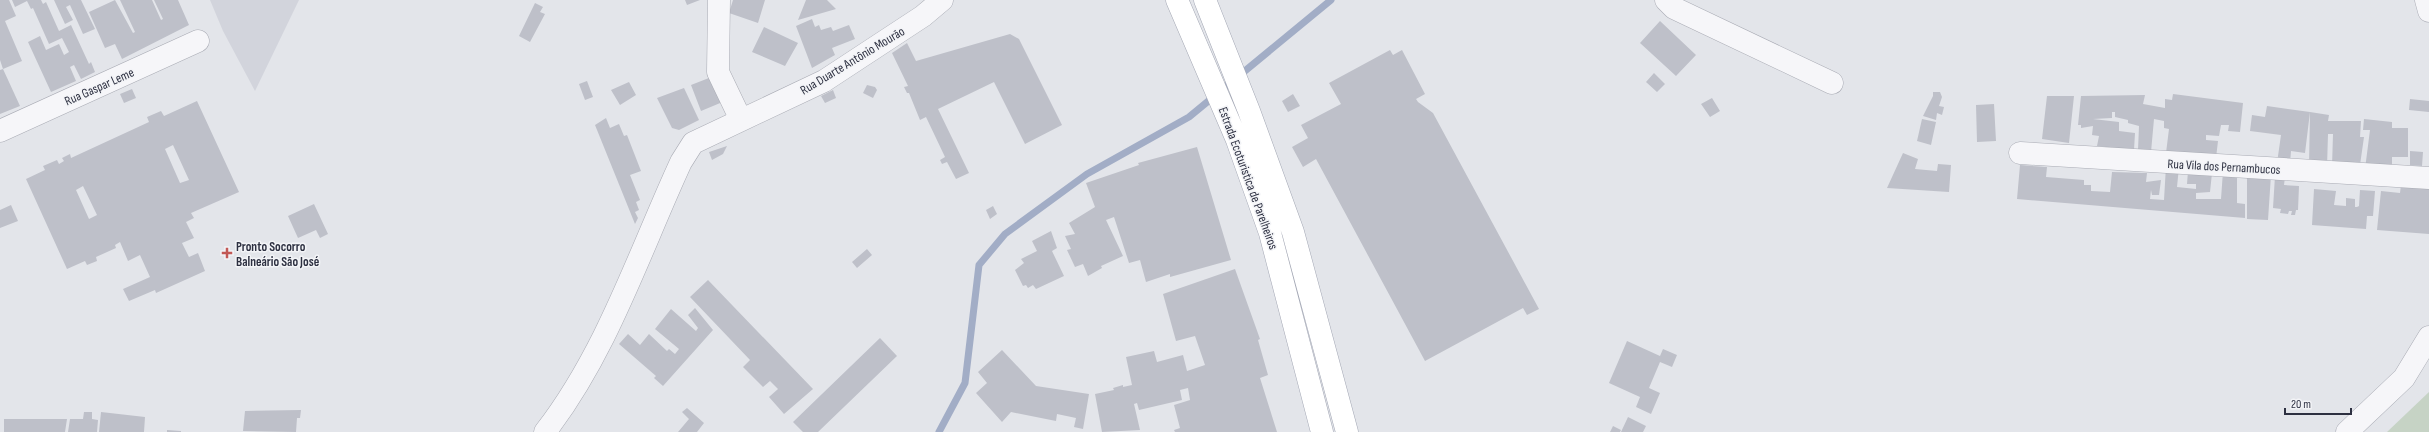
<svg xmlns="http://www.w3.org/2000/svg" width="2429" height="432" viewBox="0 0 2429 432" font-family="'Sofia Sans Condensed',sans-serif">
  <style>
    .built { fill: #d2d4dc }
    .green { fill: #c6d3c5 }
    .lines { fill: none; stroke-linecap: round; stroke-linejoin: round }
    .stream { stroke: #a2adc6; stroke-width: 7 }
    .building { fill: #bec0c9; fill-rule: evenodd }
    .street-casing { stroke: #a9abb4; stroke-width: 23 }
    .primary-casing { stroke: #a4a8b5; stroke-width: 23 }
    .street { stroke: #f6f6f9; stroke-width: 22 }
    .primary { stroke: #fff; stroke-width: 22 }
    .poi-dot { fill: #c25956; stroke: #f3f4f7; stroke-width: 1.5 }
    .labels { text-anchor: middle; stroke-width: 3; stroke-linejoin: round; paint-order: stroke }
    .street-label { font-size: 13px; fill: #2d3041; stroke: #f3f4f7 }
    .poi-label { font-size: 13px; font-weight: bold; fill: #2d3041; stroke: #f3f4f7; text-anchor: start }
  </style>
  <rect width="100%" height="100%" fill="#e3e5ea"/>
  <!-- built -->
  <path class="built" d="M210,0H299L255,91L223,31Z"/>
  <!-- green -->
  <path class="green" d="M2429,392V432H2387Z"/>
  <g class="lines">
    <!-- stream -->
    <path class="stream" d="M939,432L965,383L979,265L1005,234L1087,174L1189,117L1331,0"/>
  </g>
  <!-- building -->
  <path class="building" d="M0,0H9L16,16L5,21L22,61L3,69L0,60Z
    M12,0H41L43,4L46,2L59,31L71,25L89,64L91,62L95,72L81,79L74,65L70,67L76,81L51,92L28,42L40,36L46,50L59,44L64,55L69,52L62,38L49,44L33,8L31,9L27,1L15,7Z
    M54,0H81L95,29L83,34L70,5L66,7L73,20L65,24Z
    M115,0L133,33L135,32L120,0H152L161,20L163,19L154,0H178L189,25L122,59L115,44L105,48L89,12Z
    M685,0H700L687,5Z
    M733,0H765L758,23L729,13Z
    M806,0H827L836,9L798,20Z
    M535,3L543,7L540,12L545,14L530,42L519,36Z
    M812,19L815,27L819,25L821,30L831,27L833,31L849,25L855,39L832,48L835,55L812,68L796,26Z
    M1660,21L1696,55L1676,76L1640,43Z
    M764,27L798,43L785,66L752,52Z
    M1010,34L1019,39L1062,125L1025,144L994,82L938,109L969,173L956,179L947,162L942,164L940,160L945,157L926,117L920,120L909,93H907L904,87L908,86L892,53L907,43L916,61Z
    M1390,50L1393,55L1402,50L1425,94L1416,99L1418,102L1433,113L1539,309L1527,315L1523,308L1425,361L1316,159L1303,167L1292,147L1308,138L1301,125L1341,104L1329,83Z
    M3,69L20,106L0,114V70Z
    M1654,73L1665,84L1657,92L1646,82Z
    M714,76L725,101L701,111L691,85Z
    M587,81L593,97L585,100L579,84Z
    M629,82L636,95L620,105L611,90Z
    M867,85L875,87L877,90L873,98L863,93Z
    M684,88L699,120L679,130L672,128L657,98Z
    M132,89L136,98L124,103L120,94Z
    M833,90L836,98L825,103L821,96Z
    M1933,92H1940L1942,97L1939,106L1944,107L1942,115L1937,113L1936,120L1923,116L1933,96Z
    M1293,94L1300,106L1288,112L1282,101Z
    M2173,94L2243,103L2240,132L2228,131L2229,125H2221L2219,136L2206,135V140L2218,141L2216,158L2166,153L2169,129L2164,128V121L2154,119L2151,152L2138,150L2139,126L2128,123V120L2115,117V112H2112V118L2093,119L2119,122V131L2135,133L2134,150L2097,146L2099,136L2092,135L2093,126L2081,128V125H2078L2081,96L2145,95L2143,104L2165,108V99L2172,100Z
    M2047,96H2074L2069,143L2042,139Z
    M1712,98L1720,111L1710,117L1701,104Z
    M2410,99L2429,101V112L2409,110Z
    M197,101L239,192L191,213L194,218L186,222L194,238L182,243L189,257L198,253L205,271L156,293L155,290L129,301L123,289L150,277L140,255L128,261L120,242L115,245L116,248L96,257L97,261L87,265L85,261L67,269L26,179L45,170L43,166L57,160L59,164L64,161L62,158L70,154L71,158L149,122L147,117L161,111L164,116ZM173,145L189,180L180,183L165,149ZM83,186L97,215L89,219L76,190Z
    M1994,104L1996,141L1977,142L1976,105Z
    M2267,106L2310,112L2305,153L2291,151L2290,164L2277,163L2281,135L2250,131L2252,115L2265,117Z
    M2310,112L2329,115L2328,121H2361L2360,137H2364L2360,165L2332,167L2333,134H2328L2327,167L2309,166Z
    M606,118L610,128L619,124L624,136L627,135L641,171L630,175L640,200L636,202L639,210L635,212L638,218L635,224L595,125Z
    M1922,119L1936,122L1931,145L1917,141Z
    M2364,119L2392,122V128H2408V157H2392V170L2365,169L2370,130H2363Z
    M727,146L723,154L712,160L709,152Z
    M1197,147L1231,260L1170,277V274L1146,282L1140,260L1129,263L1114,217L1106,220L1123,256L1101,266L1102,268L1088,276L1083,264L1075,267L1067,250L1071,249L1065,236L1075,234L1069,223L1095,207L1086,183L1139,165L1138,163Z
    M2410,151L2423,152L2422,166L2410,165Z
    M1903,153L1918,159L1915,169L1937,171L1938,164L1951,165L1949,192L1887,188Z
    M2020,165L2047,167L2046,177L2084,180V185H2091V191L2110,192L2112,172L2147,173L2146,182L2161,180L2159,195H2152L2151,190L2150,199L2164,200L2166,166L2179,167L2177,187L2196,189V184H2187L2188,171L2212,173L2210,192L2196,193V199H2221L2223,171L2237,173V203L2245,204V218L2017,199Z
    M2247,174L2271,175L2268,220L2247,219Z
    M2275,176L2285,177L2284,185L2299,186L2298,210H2296L2295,215H2291L2292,211H2289L2288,214L2280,213L2281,209L2273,208Z
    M2401,185L2429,187V234L2377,230L2381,191L2400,193Z
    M2314,189L2336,191L2334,205L2346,206V198L2355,199V207H2357L2359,206L2360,190L2375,191L2373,216H2367L2366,229L2312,225Z
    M314,204L328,234L320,238L316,230L298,238L288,216Z
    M11,205L18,221L0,228V210Z
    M993,206L997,214L990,219L986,210Z
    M1051,231L1057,248L1052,251L1064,276L1036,289L1033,285L1028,288L1026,285L1023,286L1015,270L1024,263L1021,259L1037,251L1032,241Z
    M867,249L872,255L857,268L852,262Z
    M1235,269L1260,339L1258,340L1268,375L1260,378L1277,432H1175L1174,430L1180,428L1174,405L1190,400L1188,388L1180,390L1182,400L1139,410L1137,403L1134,404L1140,430L1102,432L1095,394L1114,390L1113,388L1123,385V387L1132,385L1126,357L1154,351L1157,362L1183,355L1187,371L1205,365L1195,336L1176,341L1163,294Z
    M708,280L813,389L784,414L769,397L778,389L770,381L763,387L743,367L750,360L690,297Z
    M695,308L713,330L663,386L654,378L656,376L619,344L628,334L640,345L649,334L667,351L669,349L675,354L679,349L655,329L671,309L696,331L698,328L688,315Z
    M880,338L897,356L818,432H803L793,422Z
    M1627,341L1660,356L1663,349L1677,355L1672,367L1660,362L1649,388L1660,393L1651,414L1636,407L1640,397L1609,383Z
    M1002,350L1036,386L1089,394L1083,429L1074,427L1076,418L1057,414L1056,421L1011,412L1002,422L976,393L987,383L978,372Z
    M687,408L704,423L697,432H678L689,419L682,412Z
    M301,410L300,418H297L296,432L243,431L245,411Z
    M84,412H92V419L98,420L97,432H68L70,419H83Z
    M101,412L145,417L144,432H99Z
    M1628,417L1646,426L1643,432H1621Z
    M4,419H67L65,432H4Z
    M1613,426L1621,430L1620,432H1610Z
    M167,430L181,431V432H167Z"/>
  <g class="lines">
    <defs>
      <path id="street" d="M719,0L718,72L741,120
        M1666,0L1674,8L1832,83
        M2426,0L2429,11
        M0,131L198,41
        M2020,153L2429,178
        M545,432C607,352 639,253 681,162L693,143L824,81L923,16L942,0
        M2347,432L2404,378L2429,337"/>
      <path id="primary" d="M1177,0L1237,140L1270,233L1322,432
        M1205,0L1249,111L1293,232L1347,432"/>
    </defs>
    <!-- street casing -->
    <use href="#street" class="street-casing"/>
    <!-- primary casing -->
    <use href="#primary" class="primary-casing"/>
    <!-- street -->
    <use href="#street" class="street"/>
    <!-- primary -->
    <use href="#primary" class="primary"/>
  </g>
  <!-- markers -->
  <path class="poi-dot" d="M225 247h4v4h4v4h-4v4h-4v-4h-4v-4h4z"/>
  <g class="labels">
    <!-- street labels -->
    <g class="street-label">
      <text transform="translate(852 60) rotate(-31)" y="5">Rua Duarte Antônio Mourão</text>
      <text transform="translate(99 86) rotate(-24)" y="5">Rua Gaspar Leme</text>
      <text transform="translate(2224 166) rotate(3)" y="5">Rua Vila dos Pernambucos</text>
      <text transform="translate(1249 178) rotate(70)" y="5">Estrada Ecoturistica de Parelheiros</text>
    </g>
    <!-- poi labels -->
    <g class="poi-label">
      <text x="236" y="251">Pronto Socorro<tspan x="236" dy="15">Balneário São José</tspan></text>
    </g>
  </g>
  <!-- scale -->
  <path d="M2285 408v6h66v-6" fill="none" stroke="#2d3041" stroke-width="2"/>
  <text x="2291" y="408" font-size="12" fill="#2d3041" stroke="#f3f4f7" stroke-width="3" paint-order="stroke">20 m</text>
</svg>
